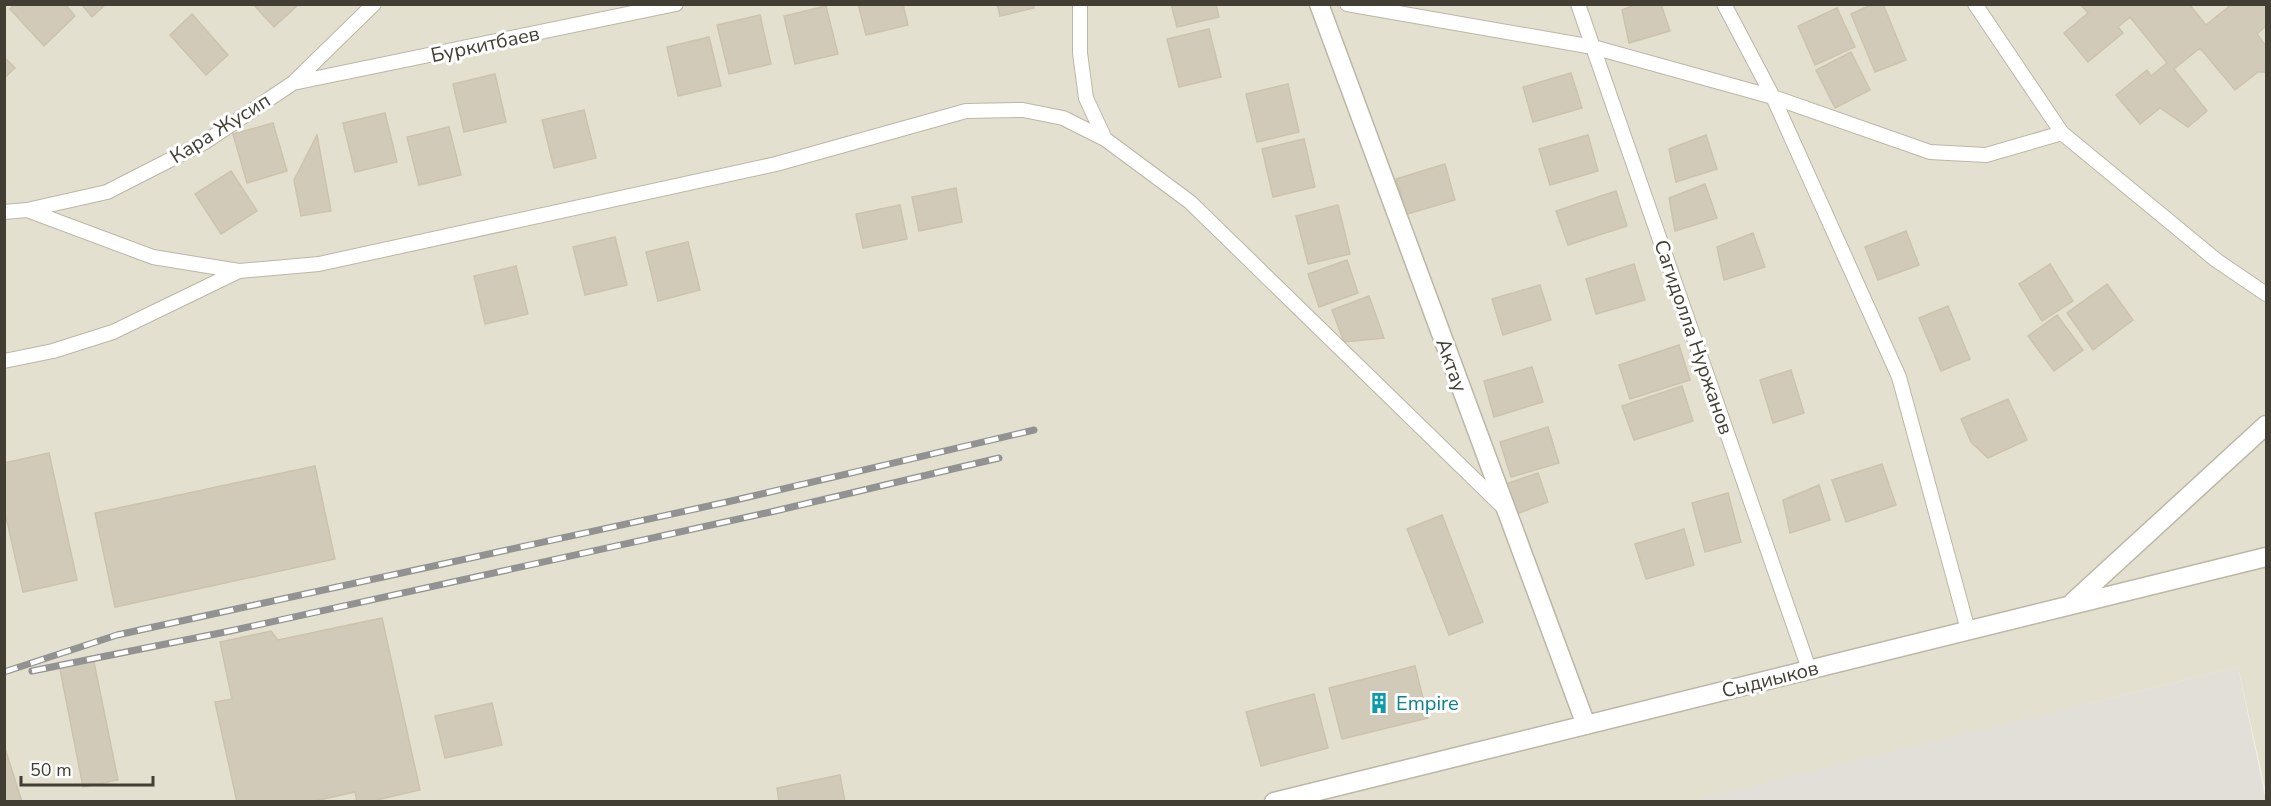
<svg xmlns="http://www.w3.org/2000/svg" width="2271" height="806" viewBox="0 0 2271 806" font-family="'Nunito Sans',sans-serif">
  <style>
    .residential { fill: #e4e0d0 }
    .industrial { fill: #e2dfd8 }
    .building { fill: #d2cab8; stroke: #ccc3ac; stroke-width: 1.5 }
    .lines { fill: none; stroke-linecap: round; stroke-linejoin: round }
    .minor-casing { stroke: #bcb6a5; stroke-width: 16 }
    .tertiary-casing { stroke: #bcb6a5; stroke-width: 21 }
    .minor { stroke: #fff; stroke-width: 14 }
    .tertiary { stroke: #fff; stroke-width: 18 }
    .rail-casing { stroke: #929292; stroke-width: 7 }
    .rail { stroke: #fff; stroke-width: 4.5; stroke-dasharray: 14; stroke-linecap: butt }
    .labels { text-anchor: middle; stroke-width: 6; stroke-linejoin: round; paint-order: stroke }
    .street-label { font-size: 20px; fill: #423e33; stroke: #fff }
    .culture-label { font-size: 20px; fill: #0d838f; stroke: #fff; text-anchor: start }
  </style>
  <rect width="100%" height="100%" fill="#f1eee2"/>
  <!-- residential -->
  <path class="residential" d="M5,5H2266V792L2238,667L1691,802H5Z"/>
  <!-- industrial -->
  <path class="industrial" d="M2238,667L2266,801H1691Z"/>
  <!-- building -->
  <path class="building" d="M15,4H65L75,16L44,46L10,9Z
    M81,4H106L92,17Z
    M253,4H299L274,27Z
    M858,4H903L908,25L866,35Z
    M997,4H1033L1034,8L1000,16Z
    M1171,4H1216L1219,17L1177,27Z
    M1637,4H1661L1670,31L1629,43L1622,10Z
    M1873,4H1883L1906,60L1875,72L1851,14Z
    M2080,4H2189L2206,25L2232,4H2266V26L2257,34L2266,46V72H2258L2235,90L2200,48L2174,69L2207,111L2188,127L2160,108L2140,124L2116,95L2147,70L2151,76L2167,63L2130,17L2118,27L2123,33L2088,62L2064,33L2088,13Z
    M826,6L838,54L795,64L784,16Z
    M1837,8L1855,47L1815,65L1798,26Z
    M192,14L228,55L206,75L170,35Z
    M760,15L771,64L729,74L717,25Z
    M1209,29L1221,77L1179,87L1167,39Z
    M709,37L721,86L678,96L667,47Z
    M1851,52L1870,90L1835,108L1816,70Z
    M4,57L15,68L4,78Z
    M1571,73L1582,108L1533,122L1523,87Z
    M495,74L506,122L464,132L453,84Z
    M1288,84L1299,132L1257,142L1246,94Z
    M584,110L596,158L554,168L542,120Z
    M385,113L397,162L355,172L343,123Z
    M273,123L287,171L247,183L233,134Z
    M449,127L461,175L419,185L407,137Z
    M317,135L331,211L301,216L294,180Z
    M1588,135L1598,171L1550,185L1539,149Z
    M1706,135L1717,169L1676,182L1669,149Z
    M1304,139L1315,187L1273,197L1262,149Z
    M1445,164L1455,200L1407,214L1396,179Z
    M231,171L257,211L221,234L195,194Z
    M1705,184L1717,218L1675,231L1669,198Z
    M956,188L962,222L919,231L912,197Z
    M1616,191L1627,226L1568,245L1556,211Z
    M900,205L907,239L863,248L856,214Z
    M1338,205L1350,254L1308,264L1296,216Z
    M1906,231L1919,265L1878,280L1865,247Z
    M1753,233L1765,267L1724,280L1717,247Z
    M615,237L627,285L585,295L573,247Z
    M688,242L700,290L658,301L646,252Z
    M1347,260L1358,293L1319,307L1308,274Z
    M1634,264L1645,300L1596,314L1586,279Z
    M2050,264L2073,301L2042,321L2019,284Z
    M516,266L528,314L485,324L474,276Z
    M2107,284L2133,320L2093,350L2067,313Z
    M1540,285L1551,320L1503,335L1492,299Z
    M1369,296L1384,338L1344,342L1332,310Z
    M1948,306L1970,359L1941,371L1919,318Z
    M2057,315L2083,350L2054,371L2028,336Z
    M1679,345L1690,380L1630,399L1619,365Z
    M1532,367L1543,402L1494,417L1484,381Z
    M1791,370L1804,413L1773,423L1760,380Z
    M1682,386L1693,421L1634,440L1622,406Z
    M2008,399L2027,440L1988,458L1971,442L1961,419Z
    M1548,427L1559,463L1511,477L1500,442Z
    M49,453L77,580L23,592L4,508V463Z
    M1882,464L1896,505L1846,522L1832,480Z
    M315,466L335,559L115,607L95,513Z
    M1538,473L1548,502L1514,515L1503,485Z
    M1819,485L1830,520L1790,533L1783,500Z
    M1728,493L1741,542L1705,552L1692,503Z
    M1442,515L1483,622L1449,635L1407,529Z
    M1684,529L1694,565L1646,579L1635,544Z
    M382,618L420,790L368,802H357L355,792L310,802H237L215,702L232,699L220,642L271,631L278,640Z
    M93,657L118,780L83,787L59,664Z
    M1415,666L1428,718L1342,739L1329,688Z
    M1314,694L1328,748L1261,766L1246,712Z
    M492,703L502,745L445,758L435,716Z
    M4,745L22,802H4Z
    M840,775L845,802H779L777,788Z"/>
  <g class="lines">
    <defs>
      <path id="minor" d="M1080,4V53L1086,98L1105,139L1190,202L1503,507
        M1347,4L1593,47L1773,97L1930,152L1986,155L2062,133
        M1578,4L1809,669
        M1724,4L1773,97L1899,377L1968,630
        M1975,4L2062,133L2216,260L2266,294
        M293,83L676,4
        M27,210L153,257L239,271L319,264L776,164L966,111L1023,110L1063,118L1105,139
        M4,212L27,210L107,192L205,142L293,83L374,4
        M4,361L53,351L113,332L239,271"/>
      <path id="tertiary" d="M1319,4L1586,725
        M2073,602L2266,425
        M1274,802L2266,557"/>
    </defs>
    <!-- minor casing -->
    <use href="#minor" class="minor-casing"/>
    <!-- tertiary casing -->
    <use href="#tertiary" class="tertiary-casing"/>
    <!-- minor -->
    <use href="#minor" class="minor"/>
    <!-- tertiary -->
    <use href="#tertiary" class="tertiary"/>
    <defs>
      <path id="rail" d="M32,671L230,631L775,511L999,458
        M4,672L117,635L727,502L1034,430"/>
    </defs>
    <!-- rail casing -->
    <use href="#rail" class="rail-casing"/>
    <!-- rail -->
    <use href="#rail" class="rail"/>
  </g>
  <!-- icons -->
  <defs>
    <symbol id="building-bare" viewBox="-9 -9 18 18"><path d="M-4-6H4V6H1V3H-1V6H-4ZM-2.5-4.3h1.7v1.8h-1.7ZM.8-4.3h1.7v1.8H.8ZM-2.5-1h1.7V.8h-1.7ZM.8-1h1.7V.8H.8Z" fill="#0f9aa8" stroke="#fff" stroke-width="2.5" paint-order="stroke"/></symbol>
  </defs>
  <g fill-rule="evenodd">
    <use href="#building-bare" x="1364" y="688" width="30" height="30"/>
  </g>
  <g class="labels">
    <!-- street labels -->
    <g class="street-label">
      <text transform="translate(485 44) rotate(-12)" y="7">Буркитбаев</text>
      <text transform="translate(220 128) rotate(-32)" y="7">Кара Жусип</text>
      <text transform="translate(1694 337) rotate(71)" y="7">Сагидолла Нуржанов</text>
      <text transform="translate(1452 365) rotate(70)" y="7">Актау</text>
      <text transform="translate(1770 679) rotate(-14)" y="7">Сыдиыков</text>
    </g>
    <!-- culture labels -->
    <g class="culture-label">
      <text x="1396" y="710">Empire</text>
    </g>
  </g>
  <!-- border -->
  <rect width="2271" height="806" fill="none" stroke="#423e33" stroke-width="12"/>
  <!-- scale -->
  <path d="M21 776v9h132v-9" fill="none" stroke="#423e33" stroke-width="3"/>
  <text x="30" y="776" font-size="18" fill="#423e33" stroke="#ffffff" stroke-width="4.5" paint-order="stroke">50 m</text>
</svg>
